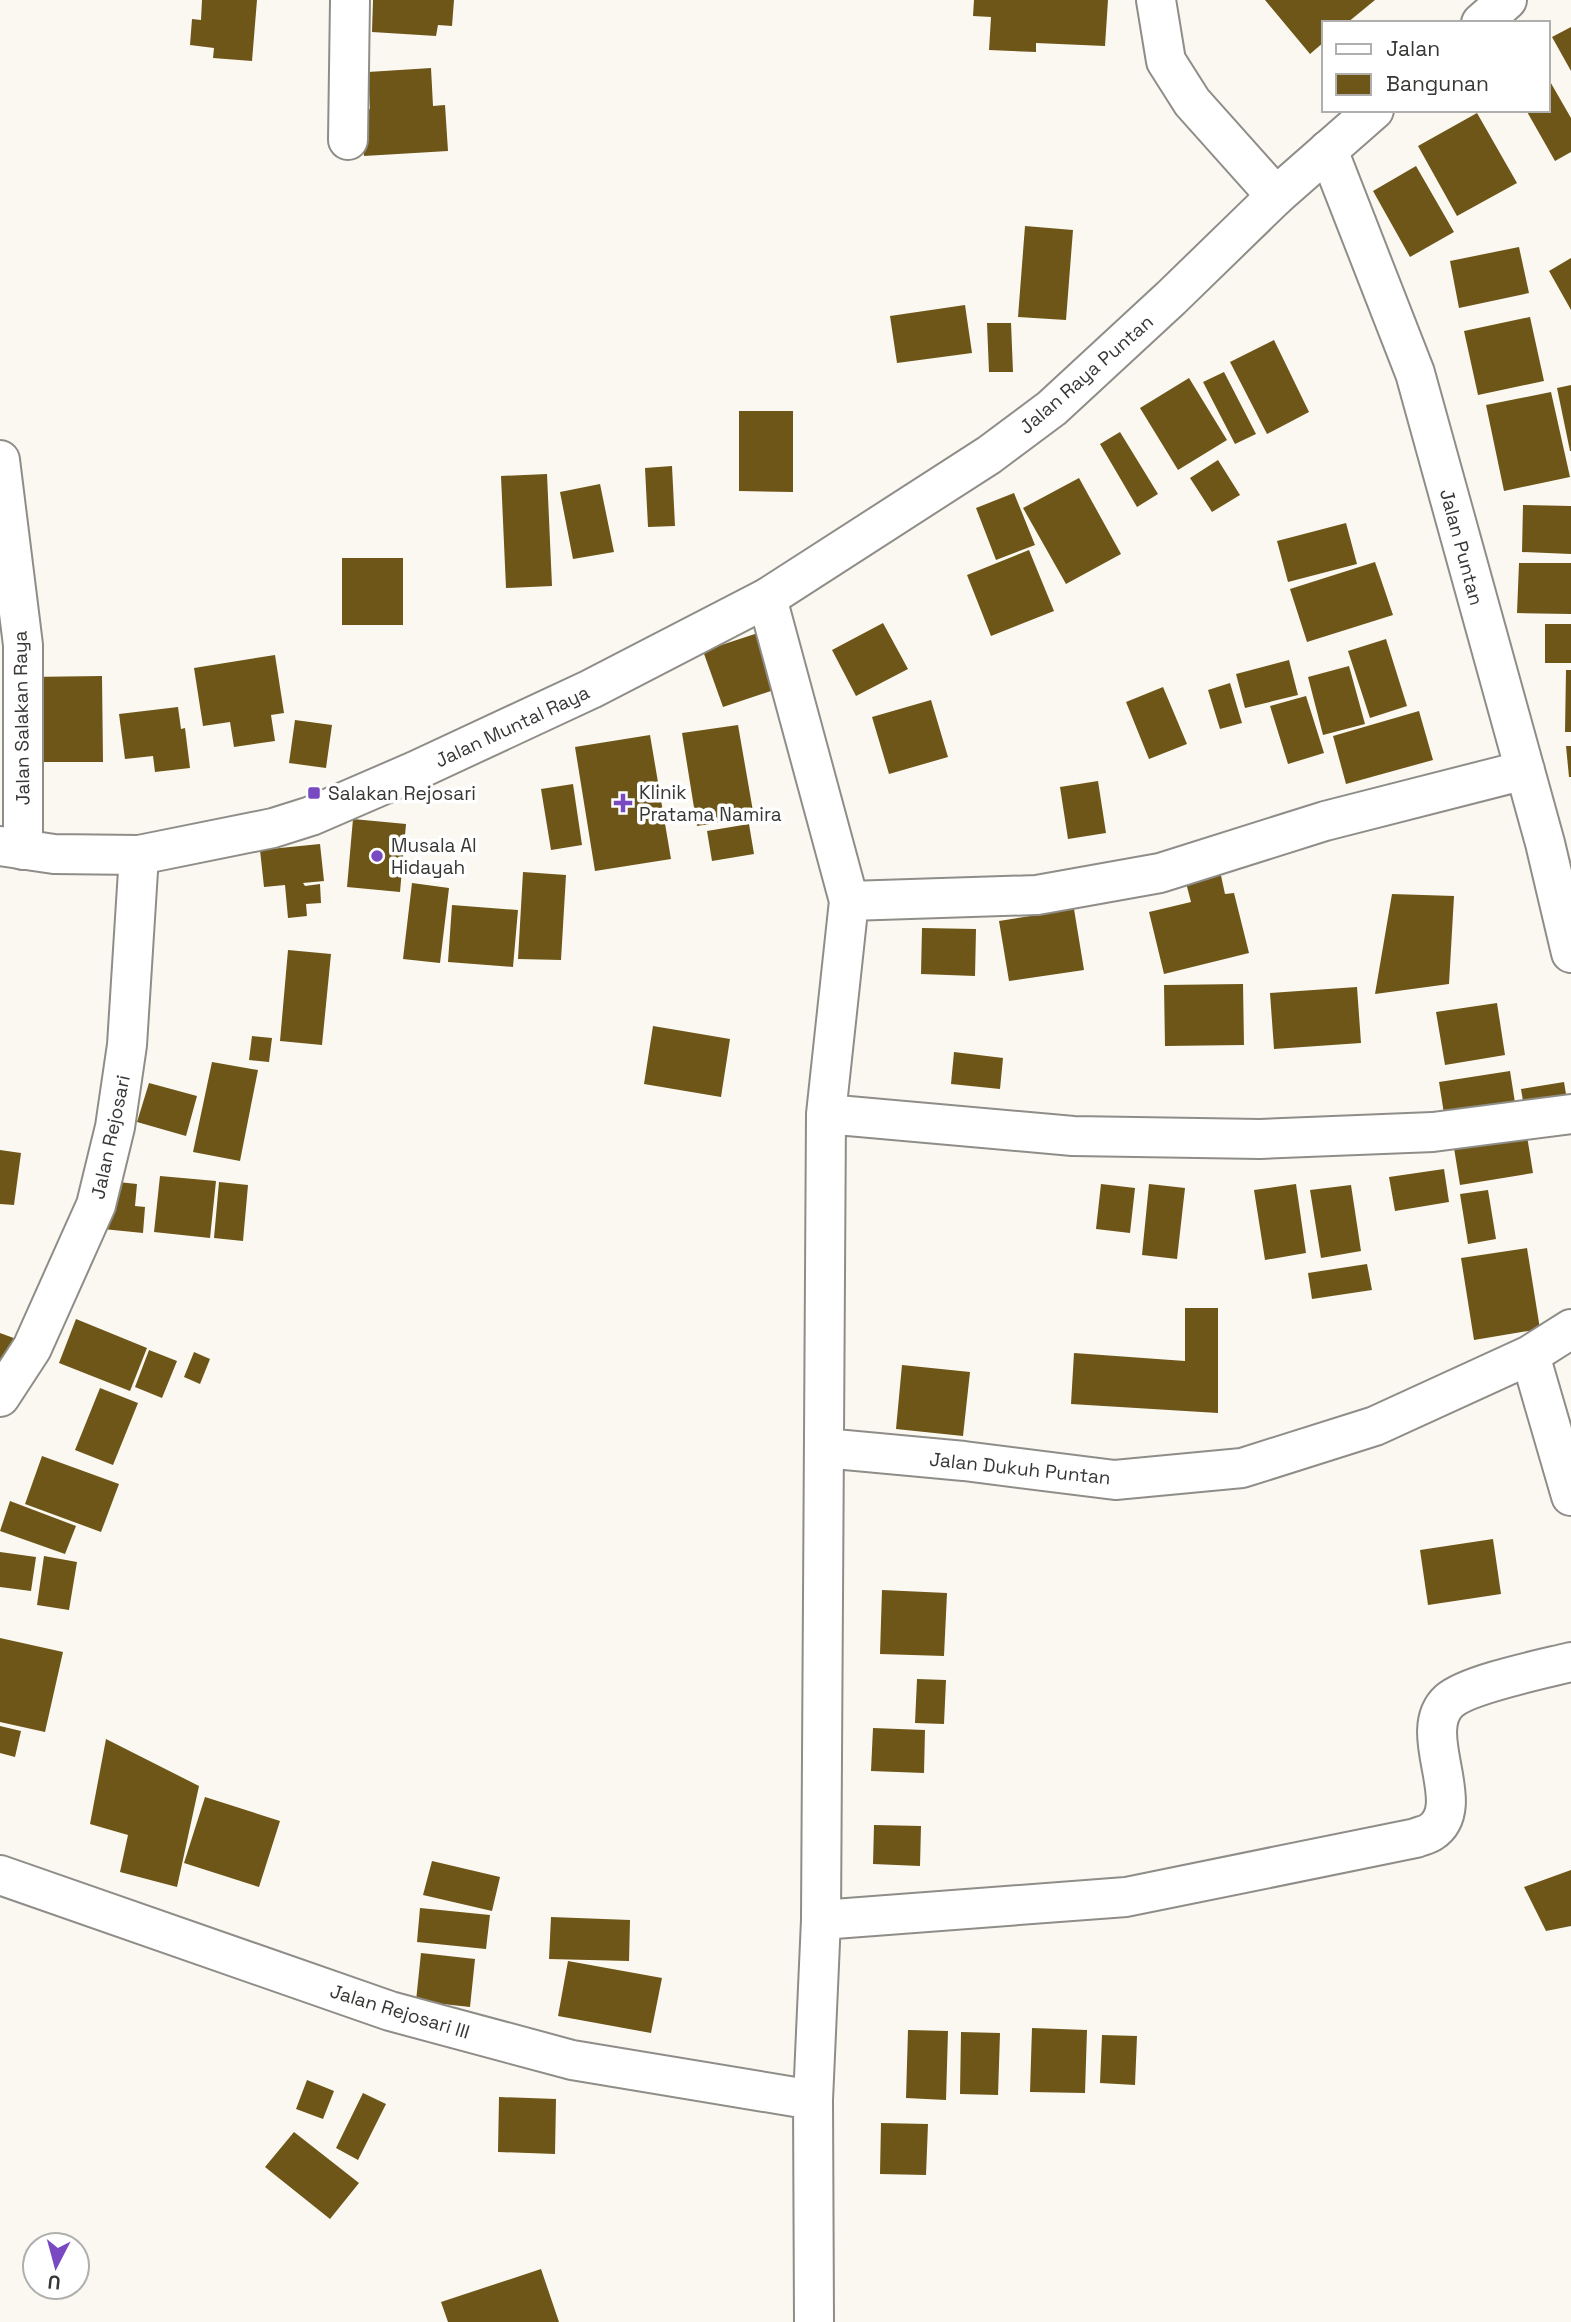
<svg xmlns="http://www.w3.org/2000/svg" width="1571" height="2322" viewBox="0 0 1571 2322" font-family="'Space Grotesk',sans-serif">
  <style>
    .building { fill: #6d5617 }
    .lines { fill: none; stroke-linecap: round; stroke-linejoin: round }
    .street-casing { stroke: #8f8d88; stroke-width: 42 }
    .secondary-casing { stroke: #8f8d88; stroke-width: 42 }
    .street { stroke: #fff; stroke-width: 38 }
    .secondary { stroke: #fff; stroke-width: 38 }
    .poi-dot { fill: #7949c1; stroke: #fff; stroke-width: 2.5 }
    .labels { text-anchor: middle; stroke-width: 7; stroke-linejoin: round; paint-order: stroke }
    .street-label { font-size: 19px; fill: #383735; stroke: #fff }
    .poi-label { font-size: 19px; fill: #383735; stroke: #fff; text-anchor: start }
  </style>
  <rect width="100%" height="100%" fill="#fbf8f2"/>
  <!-- building -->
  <path class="building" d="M202,0H257L252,61L213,58L214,48L190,45L192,19L201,20Z
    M373,0H454L452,26L438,25L436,36L372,32Z
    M974,0H1108L1105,46L1036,43V52L989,50L991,17L973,16Z
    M1265,0H1375L1347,23H1324V42L1310,54Z
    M1571,27V71L1552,37Z
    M431,68L433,106L445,105L448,151L364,156L361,110L370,109L368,72Z
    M1548,78L1571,118V152L1555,161L1526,110H1548Z
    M1477,113L1517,183L1457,216L1418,146Z
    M1416,166L1454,232L1410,257L1373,191Z
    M1025,226L1073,230L1066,320L1018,317Z
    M1519,247L1529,293L1459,308L1450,261Z
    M1571,258V310L1549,271Z
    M965,305L972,353L897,363L890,316Z
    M1530,317L1544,381L1478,395L1464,331Z
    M987,323H1011L1013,372H989Z
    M1274,340L1309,412L1267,434L1230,362Z
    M1224,372L1256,434L1235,444L1203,382Z
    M1189,378L1227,440L1178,470L1140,408Z
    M1571,385V451H1570L1557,388Z
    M1551,392L1570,477L1504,491L1486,405Z
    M739,411H793V492L739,491Z
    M1120,432L1158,494L1137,507L1100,444Z
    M1218,460L1240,495L1212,512L1190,478Z
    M672,466L675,526L648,527L645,468Z
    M547,474L552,586L506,588L501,476Z
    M1079,478L1121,554L1066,584L1023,508Z
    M600,484L614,552L573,559L560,492Z
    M1014,493L1035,545L996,560L976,508Z
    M1523,505L1571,506V554L1522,552Z
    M1346,523L1357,564L1288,582L1277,541Z
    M1029,550L1054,611L991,636L967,575Z
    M342,558H403V625H342Z
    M1375,562L1393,615L1307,642L1290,589Z
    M1519,563H1571V614L1517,613Z
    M883,623L908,669L856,696L832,650Z
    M1545,624H1571V663H1545Z
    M761,632L780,688L723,707L703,651Z
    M1386,639L1407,706L1370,718L1348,651Z
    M275,655L284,713L271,715L275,741L234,747L230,722L203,726L194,668Z
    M1289,660L1298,695L1245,708L1236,674Z
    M1349,666L1365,724L1323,735L1308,677Z
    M1566,670H1571V732H1565Z
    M102,676L103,762H29L28,677Z
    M1230,683L1242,723L1220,729L1208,690Z
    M1163,687L1187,744L1149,759L1126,702Z
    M1306,696L1324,753L1288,764L1270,706Z
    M931,700L948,757L889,774L872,717Z
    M178,707L181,729L185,728L190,768L155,772L153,756L125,759L119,714Z
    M1419,711L1433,760L1346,784L1333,736Z
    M295,720L332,725L326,768L289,763Z
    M738,725L754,817L697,826L682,733Z
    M650,735L671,859L595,871L575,747Z
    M1566,746H1571V777H1569Z
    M1098,781L1106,833L1068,839L1060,787Z
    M573,784L582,845L551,850L541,789Z
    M353,819L406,824L400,892L347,887Z
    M749,824L754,854L712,861L707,831Z
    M320,844L324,881L303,883L305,886L320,884L321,903L306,904L307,916L288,918L285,885L264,887L260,850Z
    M1220,871L1225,894L1234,893L1249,953L1164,974L1149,912L1191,902L1185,879Z
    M523,872L566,875L561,960L518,959Z
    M412,883L449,888L440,963L403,959Z
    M1392,894L1454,896L1449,984L1375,994Z
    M452,905L518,910L513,967L448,962Z
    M1074,909L1084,970L1009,981L999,921Z
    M922,928L976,929L975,976L921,974Z
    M288,950L331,954L322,1045L280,1041Z
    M1243,984L1244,1045L1165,1046L1164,985Z
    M1357,987L1361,1043L1274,1049L1270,993Z
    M1497,1003L1505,1055L1445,1065L1436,1012Z
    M653,1026L730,1039L721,1097L644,1084Z
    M252,1036L272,1038L269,1062L249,1060Z
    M954,1052L1003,1058L1000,1089L951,1084Z
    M212,1062L258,1070L240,1161L193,1152Z
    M1510,1071L1516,1109L1445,1120L1439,1082Z
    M1564,1082L1569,1112L1526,1119L1521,1089Z
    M149,1083L197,1096L186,1136L137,1122Z
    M1527,1136L1533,1173L1460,1185L1454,1148Z
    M0,1150L21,1153L14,1205L0,1204Z
    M1444,1169L1449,1202L1395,1211L1389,1177Z
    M160,1176L216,1181L210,1238L154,1232Z
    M118,1182L137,1184L135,1206L145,1207L143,1233L103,1229L105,1203L117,1204Z
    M219,1182L248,1185L243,1241L214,1238Z
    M1101,1184L1135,1188L1130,1233L1096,1229Z
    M1149,1184L1185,1188L1177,1259L1142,1255Z
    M1296,1184L1306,1253L1265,1260L1254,1190Z
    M1351,1185L1361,1251L1321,1258L1310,1190Z
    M1488,1190L1496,1239L1468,1244L1460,1194Z
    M1527,1248L1540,1329L1474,1340L1461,1258Z
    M1367,1264L1372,1290L1312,1299L1308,1273Z
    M1185,1308H1218V1413L1071,1404L1074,1353L1185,1361Z
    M76,1319L147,1348L130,1391L59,1363Z
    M0,1333L19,1340L0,1381Z
    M149,1350L177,1361L162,1398L135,1387Z
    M194,1352L210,1359L200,1384L184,1377Z
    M902,1365L970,1372L963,1436L896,1429Z
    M100,1388L138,1403L113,1465L75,1450Z
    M42,1456L119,1484L101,1532L25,1504Z
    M10,1501L76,1526L65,1554L0,1531Z
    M1493,1539L1501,1594L1428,1605L1420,1550Z
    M0,1552L36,1557L31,1591L0,1587Z
    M44,1556L77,1562L69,1610L37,1605Z
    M882,1590L947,1593L944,1656L880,1654Z
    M0,1638L63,1652L45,1732L0,1722Z
    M917,1679L946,1680L944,1724L915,1723Z
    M0,1726L21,1731L15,1757L0,1753Z
    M873,1728L925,1730L924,1773L871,1771Z
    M106,1739L199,1786L177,1887L120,1872L128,1835L90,1824Z
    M205,1797L280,1821L259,1887L184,1863Z
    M874,1825L921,1826L920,1866L873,1864Z
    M432,1861L500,1877L492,1911L423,1895Z
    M1571,1870V1926L1546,1931L1524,1887Z
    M420,1908L490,1915L486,1949L417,1942Z
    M551,1917L630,1920L629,1961L549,1959Z
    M421,1953L475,1959L470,2007L416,2001Z
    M568,1961L662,1978L651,2033L558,2016Z
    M1032,2028L1087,2030L1085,2093L1030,2092Z
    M908,2030L948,2031L946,2100L906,2098Z
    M961,2032L1000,2033L998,2095L960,2094Z
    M1102,2035L1137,2036L1135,2085L1100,2083Z
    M307,2080L334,2091L323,2119L296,2109Z
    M363,2093L386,2104L358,2160L336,2148Z
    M499,2097L556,2099L555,2154L498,2152Z
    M881,2123L928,2124L926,2175L880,2174Z
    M294,2132L359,2183L330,2219L265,2167Z
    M541,2269L559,2322H448L441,2302Z"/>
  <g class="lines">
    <defs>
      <path id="street" d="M1156,0L1166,61L1192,102L1276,196
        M348,140L350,0
        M1328,150L1415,373L1545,843L1571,953
        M0,460L23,645V850
        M767,598L849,901L826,1114L821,1920L813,2100L814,2322
        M849,901L1037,895L1160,873L1325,821L1525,770
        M826,1114L1073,1136L1260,1139L1433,1132L1571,1114
        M1530,1355L1571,1496
        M0,1397L32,1348L96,1205L115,1127L127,1045L139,855
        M824,1448L964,1461L1115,1480L1242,1468L1375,1426L1530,1355L1571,1329
        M0,1875L390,2011L572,2060L813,2100
        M821,1920L1126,1897L1416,1838C1420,1836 1427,1835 1431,1832C1471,1806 1414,1733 1449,1701C1468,1684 1543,1669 1571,1662"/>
      <path id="secondary" d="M1481,23L1507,0
        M0,846L54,854L139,855L273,828L311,816L415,771L591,689L767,598L989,455L1052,408L1171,298L1276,196L1374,110"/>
    </defs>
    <!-- street casing -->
    <use href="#street" class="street-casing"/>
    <!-- secondary casing -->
    <use href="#secondary" class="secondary-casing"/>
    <!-- street -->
    <use href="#street" class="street"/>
    <!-- secondary -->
    <use href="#secondary" class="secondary"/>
  </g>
  <!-- markers -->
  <g class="poi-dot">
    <rect x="307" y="786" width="14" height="14" rx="3.5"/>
    <path d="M619.5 792.5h7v7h7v7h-7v7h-7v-7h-7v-7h7z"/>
    <circle cx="377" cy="856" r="7"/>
  </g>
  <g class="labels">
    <!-- street labels -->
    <g class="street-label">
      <text transform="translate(1086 374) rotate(-41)" y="7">Jalan Raya Puntan</text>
      <text transform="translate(1462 547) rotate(75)" y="7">Jalan Puntan</text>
      <text transform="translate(21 718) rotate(-91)" y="7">Jalan Salakan Raya</text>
      <text transform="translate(512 726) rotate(-25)" y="7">Jalan Muntal Raya</text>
      <text transform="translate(110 1137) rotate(-78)" y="7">Jalan Rejosari</text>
      <text transform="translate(1020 1468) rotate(6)" y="7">Jalan Dukuh Puntan</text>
      <text transform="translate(400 2011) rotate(17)" y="7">Jalan Rejosari III</text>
    </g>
    <!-- poi labels -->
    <g class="poi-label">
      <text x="639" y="799">Klinik<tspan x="639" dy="22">Pratama Namira</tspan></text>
      <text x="328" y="800">Salakan Rejosari</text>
      <text x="391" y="852">Musala Al<tspan x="391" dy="22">Hidayah</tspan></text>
    </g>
  </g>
  <!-- legend -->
  <rect x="1322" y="21" width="228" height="91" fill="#ffffff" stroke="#afafae" stroke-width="2"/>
  <rect x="1336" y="44" width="35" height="10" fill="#ffffff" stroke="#afafae" stroke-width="2"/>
  <text x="1386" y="56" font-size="21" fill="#383735">Jalan</text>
  <rect x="1336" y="74" width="35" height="21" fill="#6d5617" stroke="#afafae" stroke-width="2"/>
  <text x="1386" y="91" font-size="21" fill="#383735">Bangunan</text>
  <!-- north arrow -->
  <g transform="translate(56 2266) rotate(186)"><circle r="33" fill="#ffffff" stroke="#afafae" stroke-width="2"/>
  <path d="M0-5L12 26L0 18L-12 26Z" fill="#7949c1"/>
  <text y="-10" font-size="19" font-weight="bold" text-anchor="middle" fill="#383735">U</text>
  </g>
</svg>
